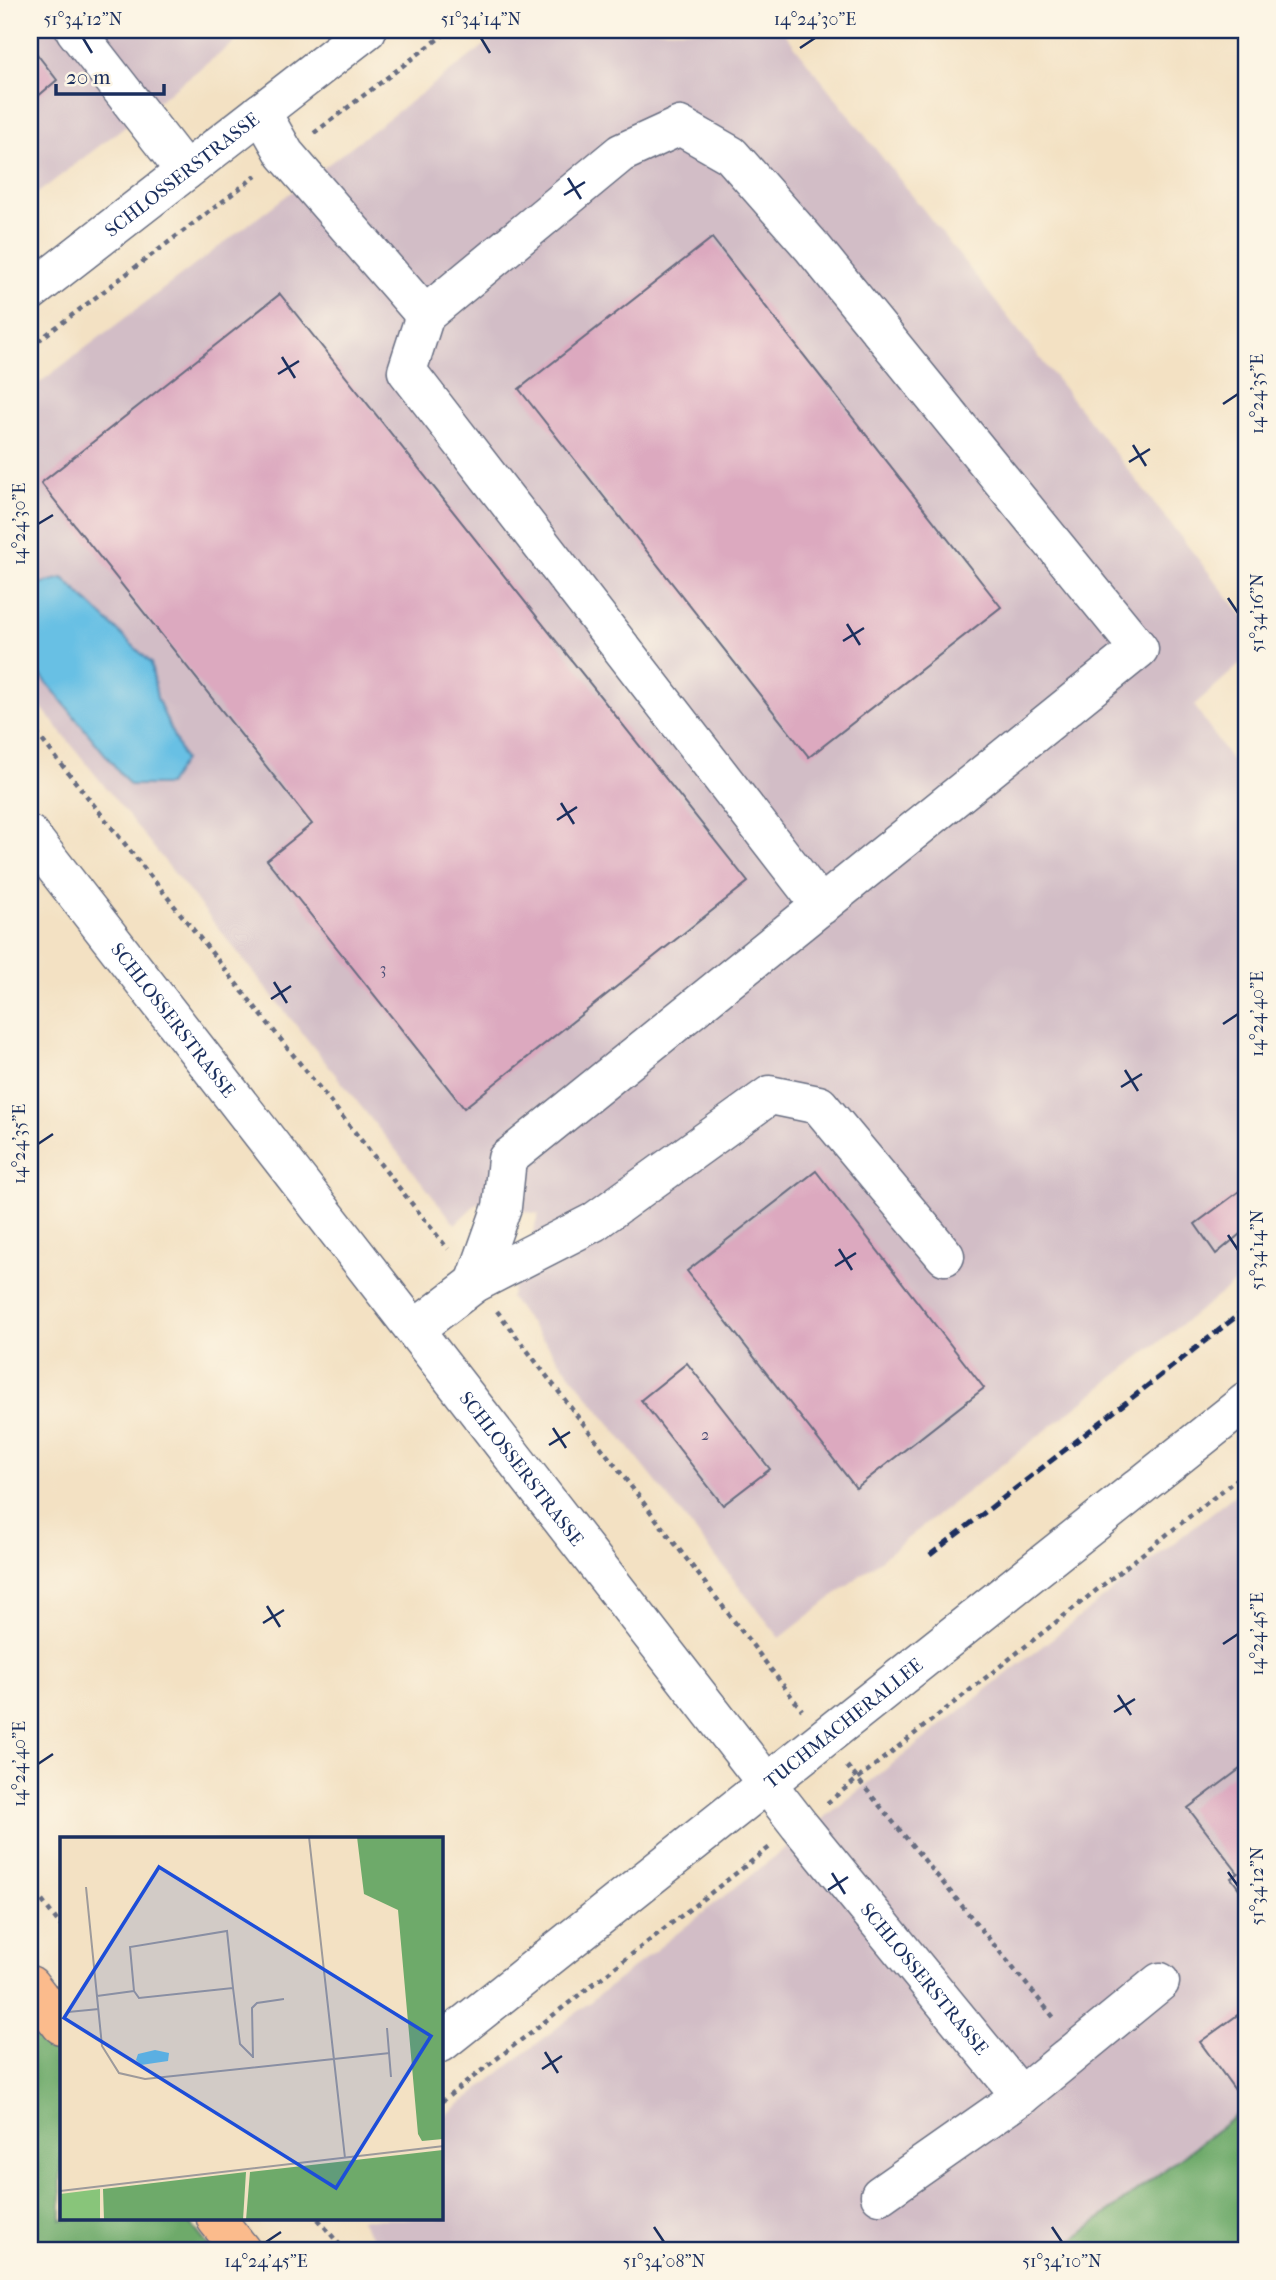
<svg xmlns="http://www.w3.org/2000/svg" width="1276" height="2280" viewBox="0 0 1276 2280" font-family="'IM FELL French Canon',serif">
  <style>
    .industrial { fill: #d2bdc6 }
    .forest { fill: #6eaa6a; stroke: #446c64; stroke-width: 2 }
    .water { fill: #67c0e4; stroke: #4178a1; stroke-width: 2 }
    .building { fill: #dca9bf }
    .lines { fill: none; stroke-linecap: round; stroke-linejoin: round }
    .minor-casing { stroke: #676d81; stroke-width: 41 }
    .major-casing { stroke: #676d81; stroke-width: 41 }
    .path { stroke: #676d81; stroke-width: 4.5; stroke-dasharray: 5 5; stroke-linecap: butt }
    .minor { stroke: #fff; stroke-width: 38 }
    .major { stroke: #fbbb8c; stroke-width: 38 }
    .rail { stroke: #1b2f5e; stroke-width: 5; stroke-dasharray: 10 5; stroke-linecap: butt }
    .ticks { fill: none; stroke: #1b2f5e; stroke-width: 2.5 }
    .labels { text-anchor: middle; stroke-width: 7; stroke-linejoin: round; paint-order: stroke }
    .number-label { font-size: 16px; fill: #4b4e76 }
    .street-label { font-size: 19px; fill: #1b2f5e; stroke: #fcf5e5 }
    .inset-road { fill: none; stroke: #9d9a9b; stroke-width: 2 }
    .view { fill: #1d4ed8; fill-opacity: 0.15; stroke: #1d4ed8; stroke-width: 3.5 }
    .inset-edge { fill: none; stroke: #1b2f5e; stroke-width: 3.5 }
    .neatline { fill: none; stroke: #1b2f5e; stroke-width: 2.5 }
    .ticks-label { font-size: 18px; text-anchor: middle; fill: #1b2f5e }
  </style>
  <rect width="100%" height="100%" fill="#fcf5e5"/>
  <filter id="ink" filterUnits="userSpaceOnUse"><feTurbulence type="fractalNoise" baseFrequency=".0143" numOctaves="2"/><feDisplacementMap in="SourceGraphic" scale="14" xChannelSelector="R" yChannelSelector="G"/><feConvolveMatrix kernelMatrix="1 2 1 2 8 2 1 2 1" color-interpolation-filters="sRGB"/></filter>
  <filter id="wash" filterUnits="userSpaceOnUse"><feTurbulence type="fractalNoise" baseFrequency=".00686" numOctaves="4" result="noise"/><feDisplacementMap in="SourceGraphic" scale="28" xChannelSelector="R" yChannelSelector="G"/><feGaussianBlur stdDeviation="1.57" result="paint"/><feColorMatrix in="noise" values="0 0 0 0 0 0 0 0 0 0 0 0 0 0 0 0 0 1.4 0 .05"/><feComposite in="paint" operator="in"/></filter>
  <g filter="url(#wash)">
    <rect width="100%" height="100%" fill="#f3e1c3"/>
    <!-- industrial -->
    <path class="industrial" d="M30,30H247L248,32L30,199Z
      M505,30H782L1246,620V659L1194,705L1246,782V1274L780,1638L510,1298L539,1214L477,1203L455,1224L30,693V390Z
      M1246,1486V2108L1059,2250H383L359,2219H441V2119Z"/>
    <!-- forest -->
    <path class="forest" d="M30,2022L61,2061V2219H187L212,2250H30Z
      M1246,2108V2250H1059Z"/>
    <!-- water -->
    <path class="water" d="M63,578L151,663L157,698L184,760L168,785H130L30,662V586Z"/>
    <g id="blocks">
      <!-- building -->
      <path class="building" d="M30,45L57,80L30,103Z
        M712,238L1001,607L809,757L519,389Z
        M280,294L748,882L464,1108L267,860L312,824L41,483Z
        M816,1171L984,1388L856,1488L687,1271Z
        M1241,1190L1246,1197V1229L1216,1254L1195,1224Z
        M687,1363L770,1469L723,1505L641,1400Z
        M1240,1769L1246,1777V1898L1231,1878L1238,1873L1188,1808Z
        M1246,2009V2088L1238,2094L1200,2042Z"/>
    </g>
  </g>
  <g filter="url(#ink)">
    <use href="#blocks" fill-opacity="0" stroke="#676d81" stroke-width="2"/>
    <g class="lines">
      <defs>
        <g id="minor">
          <path d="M75,30L185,171"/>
          <path d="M261,112L285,154L425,315"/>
          <path id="s1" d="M30,292L367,30"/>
          <path id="s2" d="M30,835L799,1825L1021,2096"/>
          <path d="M475,1283L502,1207L507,1159L1139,649L813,248L731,155L680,126L621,153L425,315L407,371L821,906"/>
          <path d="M415,1329L475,1283L594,1222L770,1095L819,1105L945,1256"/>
          <path id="s3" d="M441,2043L1246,1402"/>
          <path d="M880,2195L1021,2096L1160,1982"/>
        </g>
        <path id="major" d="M30,1985L61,2025
          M216,2219L241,2250"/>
      </defs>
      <!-- minor casing -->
      <use href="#minor" class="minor-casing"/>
      <!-- major casing -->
      <use href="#major" class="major-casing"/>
      <!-- path -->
      <path class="path" d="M314,133L450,30
        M30,347L256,176
        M30,725L448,1249
        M497,1311L802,1710
        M847,1766L1055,2019
        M827,1803L1246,1472
        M30,1885L61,1926
        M441,2102L770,1847
        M318,2219L344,2250"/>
      <!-- minor -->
      <use href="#minor" class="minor"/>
      <!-- major -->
      <use href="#major" class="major"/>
      <!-- rail -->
      <path class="rail" d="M930,1555L1246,1309"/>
    </g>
  </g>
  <!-- ticks -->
  <path class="ticks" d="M83,38L92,53M481,38L490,53M800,48L815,38M568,178L581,199M564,195L585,182M282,357L295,378M278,374L299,361M1223,404L1238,394M1133,445L1146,466M1129,462L1150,449M38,524L53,515M1228,598L1238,613M847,624L860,645M843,641L864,628M561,803L574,824M557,820L577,807M274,982L287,1003M271,999L291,986M1223,1024L1238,1014M1125,1070L1138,1091M1121,1087L1142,1074M38,1144L53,1134M1228,1235L1238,1250M839,1249L852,1270M835,1266L856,1253M553,1428L566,1448M549,1445L570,1432M267,1606L280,1627M263,1623L284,1610M1223,1644L1238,1634M1118,1695L1131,1715M1114,1712L1135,1699M38,1764L53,1754M1228,1872L1238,1886M832,1873L845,1894M828,1890L848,1877M545,2052L558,2073M542,2069L562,2056M654,2227L664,2242M1052,2227L1062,2242M266,2242L281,2232"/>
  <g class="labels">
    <!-- number labels -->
    <g class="number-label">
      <text x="383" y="974">3</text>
      <text x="705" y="1440">2</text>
    </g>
    <!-- street labels -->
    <g class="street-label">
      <text dy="7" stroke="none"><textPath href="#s1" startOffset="192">SCHLOSSERSTRASSE</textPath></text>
      <text dy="7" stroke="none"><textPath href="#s2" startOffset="234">SCHLOSSERSTRASSE</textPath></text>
      <text dy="7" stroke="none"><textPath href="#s2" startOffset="802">SCHLOSSERSTRASSE</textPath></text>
      <text dy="7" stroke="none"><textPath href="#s3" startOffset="514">TUCHMACHERALLEE</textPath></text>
      <text dy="7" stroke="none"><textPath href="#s2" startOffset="1452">SCHLOSSERSTRASSE</textPath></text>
    </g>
  </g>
  <!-- overview -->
  <g transform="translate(60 1837)">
    <rect width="383" height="383" fill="#f3e1c3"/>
    <path d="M40,352V383H0V357Z" fill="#88c57a"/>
    <path d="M297,0H383V302L362,304L358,297L338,73L304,57ZM383,313V383H186L190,335ZM186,335L183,383H44L43,352Z" fill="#6eaa6a"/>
    <path d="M95,213L109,216L108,224L81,228L76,223L78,217Z" fill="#67c0e4"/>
    <path class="inset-road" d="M249,0L285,321M26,50L42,209L59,236L85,242L330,216M173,151L79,161L74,154L70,110L167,94L173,151L180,207L193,220M37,159L74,154M8,175L39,172M327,191L331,240M193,221L192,171L197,166L224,162M0,354L384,309"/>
    <path class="view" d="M99,30L371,199L276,351L4,181Z"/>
    <rect width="383" height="383" class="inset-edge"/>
  </g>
  <!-- margin -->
  <rect width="1276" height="2280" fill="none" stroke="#fcf5e5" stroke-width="77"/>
  <!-- scale -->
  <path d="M56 84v10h108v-10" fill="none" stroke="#1b2f5e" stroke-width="3.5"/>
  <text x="66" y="84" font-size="21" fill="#1b2f5e" stroke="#fcf5e5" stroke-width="5" paint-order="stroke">20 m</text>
  <rect x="38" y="38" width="1200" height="2204" class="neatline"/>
  <g class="ticks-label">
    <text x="83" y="25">51°34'12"N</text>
    <text x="481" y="25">51°34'14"N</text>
    <text x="815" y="25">14°24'30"E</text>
    <text transform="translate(1257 394) rotate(-90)" y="6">14°24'35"E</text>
    <text transform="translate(19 524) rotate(-90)" y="6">14°24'30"E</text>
    <text transform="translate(1257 613) rotate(-90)" y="6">51°34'16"N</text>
    <text transform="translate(1257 1014) rotate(-90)" y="6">14°24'40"E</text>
    <text transform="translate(19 1144) rotate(-90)" y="6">14°24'35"E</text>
    <text transform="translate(1257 1250) rotate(-90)" y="6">51°34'14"N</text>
    <text transform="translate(1257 1634) rotate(-90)" y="6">14°24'45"E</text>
    <text transform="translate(19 1764) rotate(-90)" y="6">14°24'40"E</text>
    <text transform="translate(1257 1886) rotate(-90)" y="6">51°34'12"N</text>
    <text x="266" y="2267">14°24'45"E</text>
    <text x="664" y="2267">51°34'08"N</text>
    <text x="1062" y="2267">51°34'10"N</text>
  </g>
</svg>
